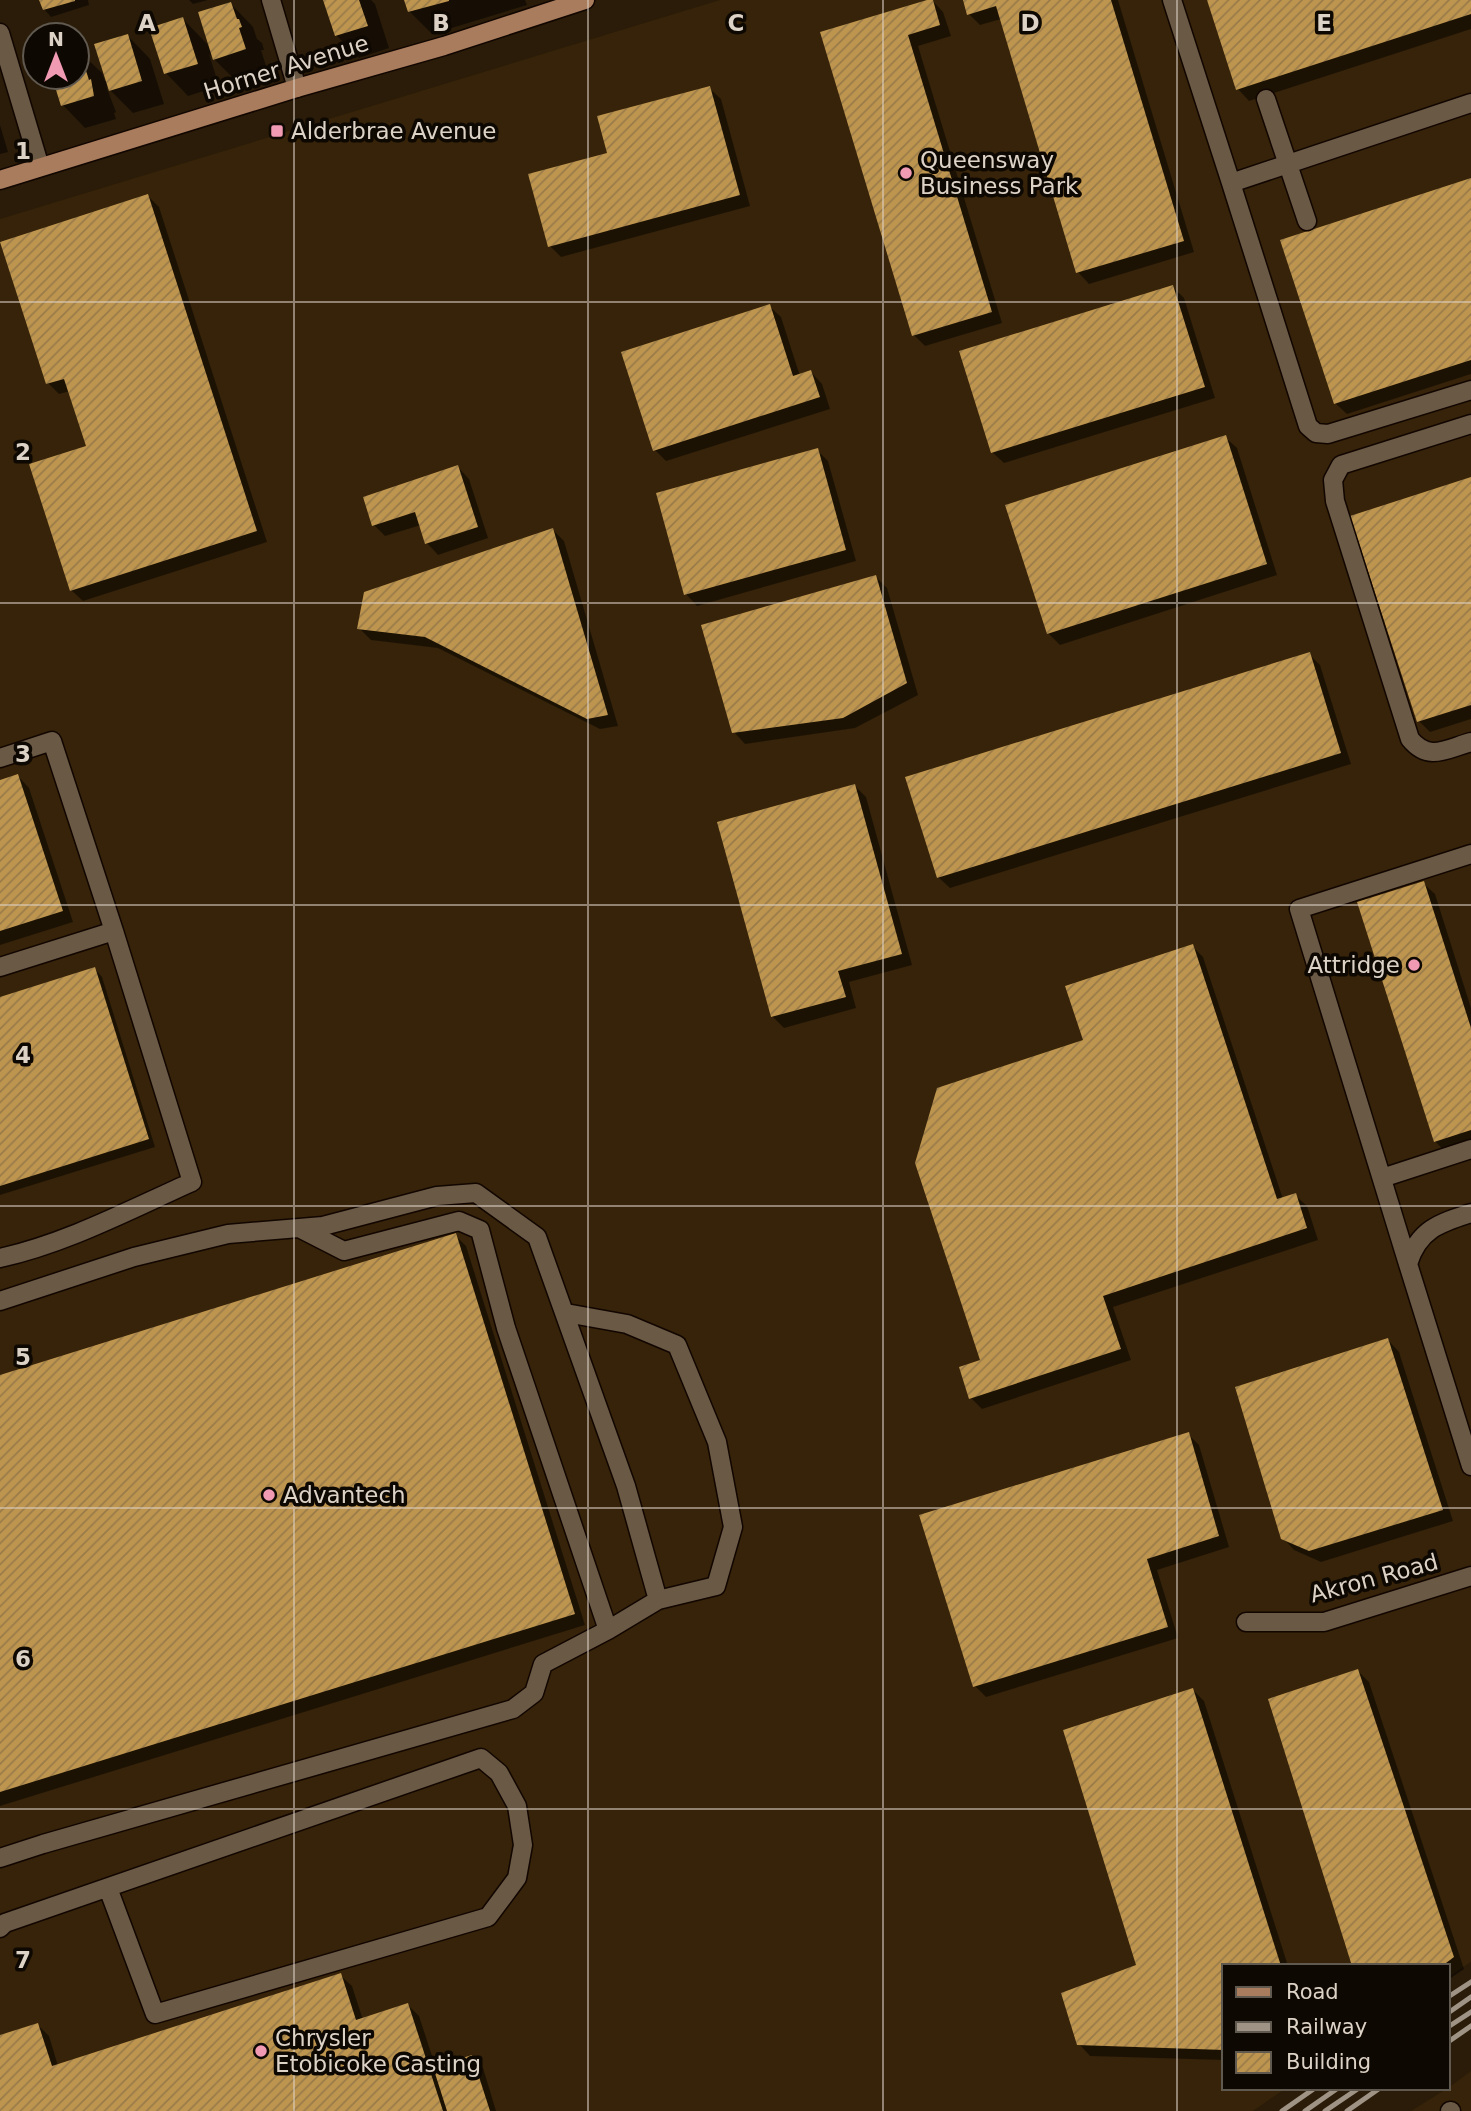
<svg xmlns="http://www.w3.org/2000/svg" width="1471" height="2111" viewBox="0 0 1471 2111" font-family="'DejaVu Sans',sans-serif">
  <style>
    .built { fill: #362309 }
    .shadow { fill: #0007 }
    .building { fill: url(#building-hatch) }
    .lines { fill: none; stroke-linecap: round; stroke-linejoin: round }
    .minor-casing { stroke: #120600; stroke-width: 21 }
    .major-casing { stroke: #120600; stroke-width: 21 }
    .minor { stroke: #6a5945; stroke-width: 18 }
    .major { stroke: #a87c5c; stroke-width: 18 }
    .rail { stroke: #9f9385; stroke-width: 5 }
    .grid { fill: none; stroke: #dcd2c6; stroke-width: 2; stroke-opacity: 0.55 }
    .poi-dot { fill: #f19ab3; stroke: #0e0802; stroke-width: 2.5 }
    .labels { text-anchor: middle; stroke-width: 7; stroke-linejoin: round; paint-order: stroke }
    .street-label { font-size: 23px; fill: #dcd2c6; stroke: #0e0802 }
    .poi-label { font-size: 23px; fill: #dcd2c6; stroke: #0e0802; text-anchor: start }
    .grid-label { font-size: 23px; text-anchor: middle; font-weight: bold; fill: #dcd2c6; stroke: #0e0802; stroke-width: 7; stroke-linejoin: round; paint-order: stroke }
  </style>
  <defs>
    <pattern id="building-hatch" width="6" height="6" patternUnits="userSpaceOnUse" patternTransform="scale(1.75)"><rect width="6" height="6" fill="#be954f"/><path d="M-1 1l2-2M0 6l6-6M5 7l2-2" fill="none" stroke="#997b49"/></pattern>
  </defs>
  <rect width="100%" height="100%" fill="#2a1c08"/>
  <!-- built -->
  <path class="built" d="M720,0H1471V1962L1448,1977V1966H1224V2088H1286L1253,2111H0V219Z
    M1471,2071V2111H1411L1448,2088Z"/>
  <!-- shadow -->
  <path class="shadow" d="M41,0H88L89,5L51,17L44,9Z
    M189,0H208L193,4Z
    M325,0H371L375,4L389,48L359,58L336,35Z
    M406,0H525L527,5L432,34L409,11Z
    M932,0L943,12L951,36L918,46L1002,323L925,346L914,335L822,34Z
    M965,0H1118L1194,252L1089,284L1078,272L1001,19L980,25L969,14Z
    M1209,0H1471V29L1249,101L1238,89Z
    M231,4L253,27L257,39L262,43L264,50H261L268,72L237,82L209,54L219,86L188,96L166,73L183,19L210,47Z
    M128,36L150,59L164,104L133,113L106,86L116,112L114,113L116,119L85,128L63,105L54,77H77V51H79L102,73L105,81H108Z
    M709,88L721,99L750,206L561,257L550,246L609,154Z
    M0,125L8,152L0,154Z
    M1471,180V374L1347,414L1335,403Z
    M148,196L159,207L267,542L83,601L71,590L88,447L70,391L59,394L48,383Z
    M1173,287L1184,298L1215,398L1004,463L992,452Z
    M769,306L781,317L800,376L811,372L822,384L830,409L666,461L655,450Z
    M1225,437L1237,448L1277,575L1060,645L1048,633Z
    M817,450L828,461L856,561L697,606L686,594Z
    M458,467L469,479L488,538L438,555L427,543L421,525L385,536L374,525Z
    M1471,479V719L1430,732L1419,721Z
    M553,530L564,541L618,726L600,729L438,648L371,640L359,628Z
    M876,577L887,588L918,695L855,728L745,744L734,732Z
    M1309,654L1320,665L1351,764L950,888L938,877Z
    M18,776L29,788L73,922L0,945V782Z
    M855,786L866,797L912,965L849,982L856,1008L784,1028L772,1016Z
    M1423,883L1435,894L1471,1008V1145L1446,1153L1435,1141Z
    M1192,946L1203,957L1283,1199L1295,1195L1307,1206L1318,1240L1113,1307L1131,1360L982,1409L971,1398L1085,1041Z
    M95,969L102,977L155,1147L0,1195V999Z
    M455,1235L466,1246L585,1625L0,1806V1377Z
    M1388,1340L1399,1352L1453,1521L1321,1562L1294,1550L1283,1538Z
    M1188,1434L1199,1445L1229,1547L1157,1570L1178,1638L986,1697L975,1686Z
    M1358,1671L1369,1682L1464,1969L1448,1980V1966H1354Z
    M1193,1690L1204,1701L1288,1966H1224V2060L1090,2056L1079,2044L1138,1966Z
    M340,1975L352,1986L363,2020L408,2005L419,2016L436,2068L471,2057L483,2068L496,2111H0V2037L38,2025L49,2036L58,2066Z"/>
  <!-- building -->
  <path class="building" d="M39,0H75V1L43,10Z
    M323,0H359L368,26L335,36Z
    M404,0H449V1L408,12Z
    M927,0H933L940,25L908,35L992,312L912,336L820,32Z
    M963,0H1111L1184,241L1076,273L996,6L967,15Z
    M1207,0H1471V14L1236,90Z
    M231,2L237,19H239L242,27L239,28L246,49L213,60L198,12Z
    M183,17L198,64L164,74L149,28Z
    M128,34L142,81L109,91L94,44Z
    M77,49H79L89,80L91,79L94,96L61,106L52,77H77Z
    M710,86L740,195L548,247L528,174L607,153L597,116Z
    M1471,178V360L1334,404L1280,240Z
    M148,194L257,531L70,591L29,464L86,446L64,379L46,384L0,242Z
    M1173,285L1205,387L991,453L959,351Z
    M770,304L793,376L811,370L820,397L653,451L621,352Z
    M1226,435L1267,564L1047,634L1005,505Z
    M818,448L846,550L684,595L656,493Z
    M458,465L478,527L425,544L415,512L372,526L363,497Z
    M1471,477V705L1417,722L1350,516Z
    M553,528L608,715L587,719L425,637L357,629L364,592Z
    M876,575L907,683L843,718L732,733L701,625Z
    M1310,652L1341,753L937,878L905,777Z
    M18,774L63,911L0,931V780Z
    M855,784L902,954L838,971L846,997L771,1017L717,822Z
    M1424,881L1471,1028V1130L1434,1142L1357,902Z
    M1193,944L1277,1199L1296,1193L1307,1228L1103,1296L1121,1349L969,1399L959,1367L980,1360L915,1163L937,1088L1083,1040L1065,986Z
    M95,967L149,1139L0,1186V997Z
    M456,1233L575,1614L0,1792V1375Z
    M1388,1338L1443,1510L1309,1551L1281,1539L1235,1387Z
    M1189,1432L1219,1536L1147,1559L1168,1627L973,1687L919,1515Z
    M1358,1669L1454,1957L1442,1966H1352L1268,1699Z
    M1193,1688L1281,1966H1224V2050L1077,2045L1061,1993L1136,1965L1063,1730Z
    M341,1973L356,2020L408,2003L443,2111H0V2035L38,2023L52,2066Z
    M472,2055L490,2111H447L433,2067Z"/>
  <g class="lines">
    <defs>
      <path id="minor" d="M271,0L297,88
        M1172,0L1231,183L1471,103
        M0,33L40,167
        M1266,99L1307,221
        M1231,183L1308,426L1316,433L1328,434L1471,390
        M1471,424L1341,465L1333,480L1335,501L1410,739C1429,762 1446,749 1471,742
        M0,758L52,741L114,931L0,967
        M1382,1178L1471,1149
        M1471,1213C1439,1223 1418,1230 1408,1264L1471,1466
        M299,1228L344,1251L459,1221L480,1230L506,1328L608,1630
        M0,1258C67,1243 129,1210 192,1182L114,931
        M1408,1264L1299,909L1471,854
        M0,1301L134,1257L228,1234L323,1226L437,1196L476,1193L537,1237L626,1486L658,1600
        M1246,1622H1324L1471,1576
        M0,1858L43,1844L513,1709L534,1693L543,1664L608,1630L658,1600L716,1586L733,1527L717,1442L677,1345L627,1324L566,1313
        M0,1928L5,1923L481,1758L499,1773L517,1806L523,1845L517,1878L488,1917L155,2014L108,1888
        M1450,2111H1451"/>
      <path id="major" d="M0,180L297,88L444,46L585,0"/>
    </defs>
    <!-- minor casing -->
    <use href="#minor" class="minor-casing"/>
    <!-- major casing -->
    <use href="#major" class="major-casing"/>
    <!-- minor -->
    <use href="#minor" class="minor"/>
    <!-- major -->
    <use href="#major" class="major"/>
    <!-- rail -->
    <path class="rail" d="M1448,1997L1471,1982
      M1448,2013L1471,1997
      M1448,2027L1471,2012
      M1448,2042L1471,2026
      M1282,2111L1315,2088
      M1305,2111L1338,2088
      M1325,2111L1359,2088
      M1347,2111L1380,2088"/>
  </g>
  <!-- grid -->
  <path class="grid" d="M294,0V2111M588,0V2111M883,0V2111M1177,0V2111M0,302H1471M0,603H1471M0,905H1471M0,1206H1471M0,1508H1471M0,1809H1471"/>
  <!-- markers -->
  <g class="poi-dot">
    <rect x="270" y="124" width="14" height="14" rx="3.5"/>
    <circle cx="906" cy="173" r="7"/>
    <circle cx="1414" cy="965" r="7"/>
    <circle cx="269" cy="1495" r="7"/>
    <circle cx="261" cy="2051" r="7"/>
  </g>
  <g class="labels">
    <!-- street labels -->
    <g class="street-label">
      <text transform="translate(286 67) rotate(-17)" y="8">Horner Avenue</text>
      <text transform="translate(1374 1578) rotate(-15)" y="8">Akron Road</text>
    </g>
    <!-- poi labels -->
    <g class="poi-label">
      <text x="291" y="139">Alderbrae Avenue</text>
      <text x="920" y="168">Queensway<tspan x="920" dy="26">Business Park</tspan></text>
      <text x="1400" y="973" text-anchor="end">Attridge</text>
      <text x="283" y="1503">Advantech</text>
      <text x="275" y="2046">Chrysler<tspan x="275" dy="26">Etobicoke Casting</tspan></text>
    </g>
  </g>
  <g class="grid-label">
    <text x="147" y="31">A</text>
    <text x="441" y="31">B</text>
    <text x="736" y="31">C</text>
    <text x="1030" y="31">D</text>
    <text x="1324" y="31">E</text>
    <text x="23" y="159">1</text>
    <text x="23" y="460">2</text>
    <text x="23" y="762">3</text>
    <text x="23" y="1063">4</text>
    <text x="23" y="1365">5</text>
    <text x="23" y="1667">6</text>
    <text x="23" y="1968">7</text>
  </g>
  <!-- legend -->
  <rect x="1222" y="1964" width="228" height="126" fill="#0e0802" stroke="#605950" stroke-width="2"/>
  <rect x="1236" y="1987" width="35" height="10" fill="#a87c5c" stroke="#605950" stroke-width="2"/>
  <text x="1286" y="1999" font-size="21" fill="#dcd2c6">Road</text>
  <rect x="1236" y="2022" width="35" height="10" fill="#9f9385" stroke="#605950" stroke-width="2"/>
  <text x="1286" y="2034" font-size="21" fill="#dcd2c6">Railway</text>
  <rect x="1236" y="2052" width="35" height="21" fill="url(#building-hatch)" stroke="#605950" stroke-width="2"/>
  <text x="1286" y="2069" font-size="21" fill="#dcd2c6">Building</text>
  <!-- north arrow -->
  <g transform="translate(56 56)"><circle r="33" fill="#0e0802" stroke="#605950" stroke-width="2"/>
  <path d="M0-5L12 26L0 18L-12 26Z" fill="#f19ab3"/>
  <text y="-10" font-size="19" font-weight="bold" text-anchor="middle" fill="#dcd2c6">N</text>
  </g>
</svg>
